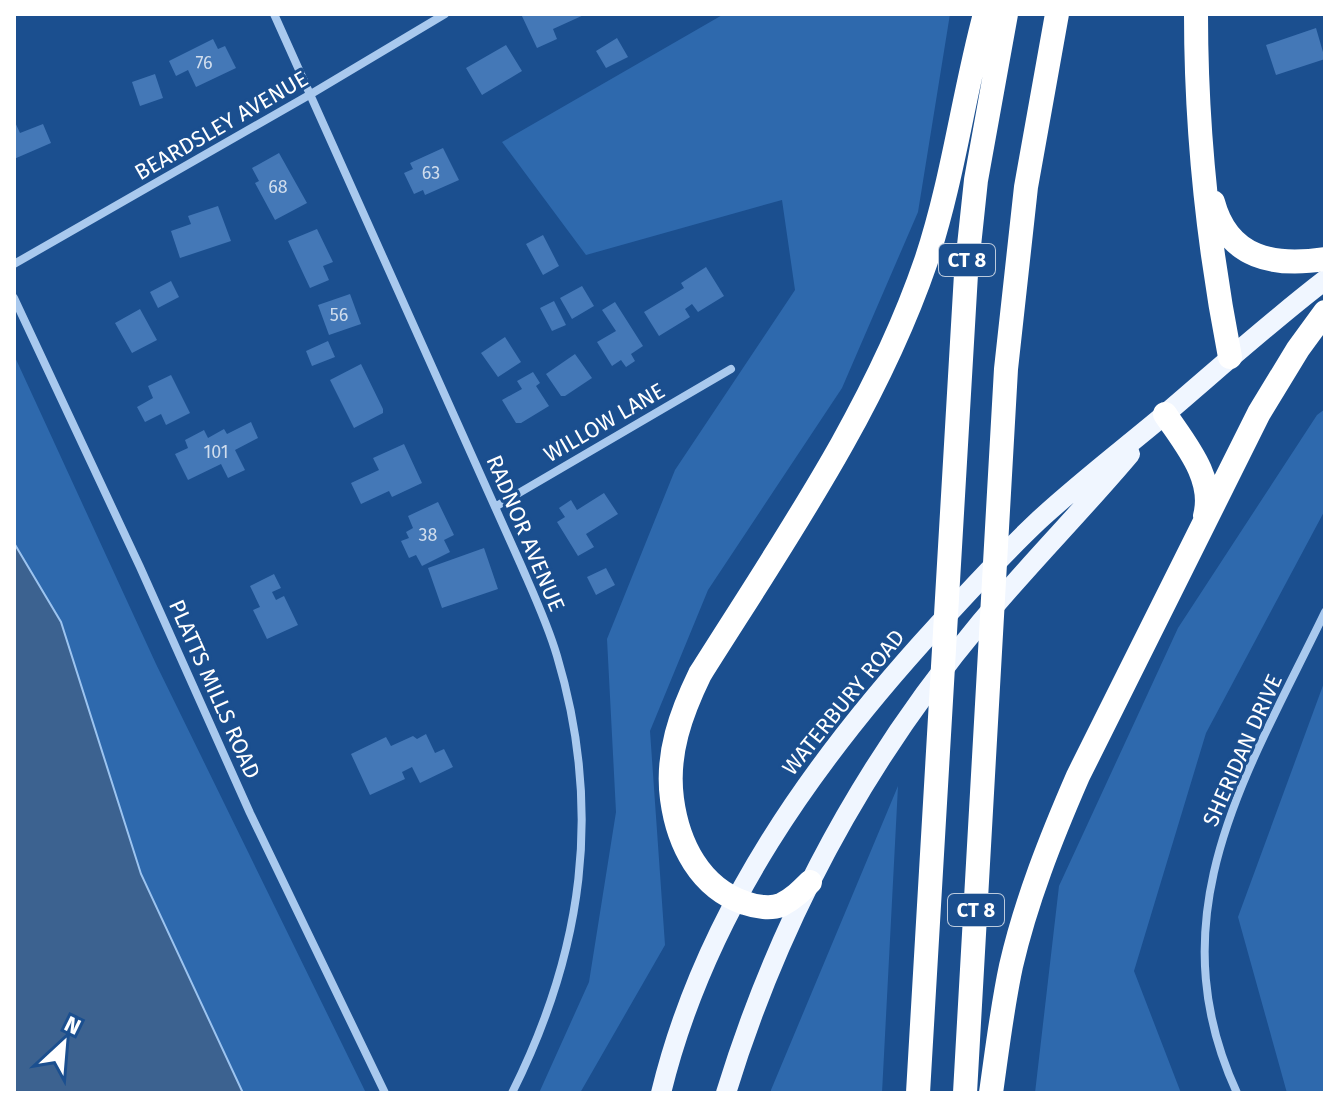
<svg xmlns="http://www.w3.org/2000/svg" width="1339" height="1107" viewBox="0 0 1339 1107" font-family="'Fira Sans',sans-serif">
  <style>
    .green { fill: #2e69ad }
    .water { fill: #3c6290; stroke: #9cc4f0; stroke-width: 2 }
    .building { fill: #4478b7 }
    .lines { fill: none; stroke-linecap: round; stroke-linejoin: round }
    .minor { stroke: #a9c9ee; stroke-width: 8 }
    .primary { stroke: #f0f6ff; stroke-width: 20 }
    .motorway { stroke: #fff; stroke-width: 24 }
    .labels { text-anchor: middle; stroke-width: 6; stroke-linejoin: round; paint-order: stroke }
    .number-label { font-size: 18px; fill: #d0dded }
    .shield { fill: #1b4f8f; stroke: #bbcadd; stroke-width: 2 }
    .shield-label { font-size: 20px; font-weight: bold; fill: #fff }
    .street-label { font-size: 22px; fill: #fff; stroke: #1b4f8f }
  </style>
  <rect width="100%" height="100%" fill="#1b4f8f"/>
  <!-- green -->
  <path class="green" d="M724,14H950L918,212L842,388L708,590L650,731L665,945L580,1093H539L589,982L616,812L607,639L675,470L795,290L782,200L586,255L502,142Z
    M14,355L156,664L366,1093H243L141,874L61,622L14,543Z
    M1325,409V510L1206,733L1134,971L1181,1093H1035L1059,886L1178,628L1317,415Z
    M1325,680V1093H1287L1238,917Z
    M898,786L882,1093H771V1090Z"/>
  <!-- water -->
  <path class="water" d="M14,543L61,622L141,874L243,1093H14Z"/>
  <!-- building -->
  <path class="building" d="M521,14H586L553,29L557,39L537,48Z
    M1316,28L1325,59L1276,75L1266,45Z
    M617,38L628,57L606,68L596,51Z
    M213,39L218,49L225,46L236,68L196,87L188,70L176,76L169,61Z
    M506,45L522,71L482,95L466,68Z
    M155,74L163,98L140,106L132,82Z
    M14,120L20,133L43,124L51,143L14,159Z
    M443,148L459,180L425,195L423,190L414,194L404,173L413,169L410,163Z
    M279,153L307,203L275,220L255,183L259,181L252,168Z
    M218,206L231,241L180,258L171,231L191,224L188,216Z
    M317,229L333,262L323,266L329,280L310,288L288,241Z
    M543,235L559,266L543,275L526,244Z
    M706,267L724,296L698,312L692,304L685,309L690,317L659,336L644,312L684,288L681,283Z
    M171,281L179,297L158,308L150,292Z
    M582,286L594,306L572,319L560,298Z
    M350,294L361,324L329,335L318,305Z
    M554,301L566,325L552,331L540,308Z
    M615,302L643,346L631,354L635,361L626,367L621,360L612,366L597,342L616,331L602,310Z
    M140,309L157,340L132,353L115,323Z
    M505,337L521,362L498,377L481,353Z
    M328,341L335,357L312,366L306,351Z
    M575,354L592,378L565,396H561L546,374Z
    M361,364L383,409V413L354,428L330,380Z
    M533,372L540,383L536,386L549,406L521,423H516L502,400L522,389L517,381Z
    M171,375L190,413L166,425L161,414L145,422L137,407L153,398L148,386Z
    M251,422L258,438L235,450L245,470L228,478L221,464L188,480L175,454L188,448L185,440L204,430L208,438L224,429L227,434Z
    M404,444L422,483L392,497L389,491L361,504L351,483L379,470L373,458Z
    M604,493L618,514L586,534L594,547L578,556L557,522L565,517L559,508L571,500L577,510Z
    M438,502L454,535L444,540L450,552L422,566L416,555L409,558L401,541L409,538L406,532L413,528L408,516Z
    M484,548L498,589L442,608L428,568Z
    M606,568L615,585L596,595L587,577Z
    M274,574L281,588L272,592L276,600L284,596L298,625L267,639L253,610L260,607L250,586Z
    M426,734L435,753L444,749L453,767L420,783L412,767L402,772L405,779L370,795L351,754L386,737L391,746L413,736L417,739Z"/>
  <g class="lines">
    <!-- minor -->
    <path class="minor" d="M274,14L521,565C534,595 548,625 557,656C603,810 583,951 512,1093
      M14,264L311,94L445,14
      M14,298L140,567L250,813L385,1093
      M495,507L731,369
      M1237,1093C1154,913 1248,772 1325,612"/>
    <!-- primary -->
    <path class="primary" d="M661,1093C705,912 814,760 938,625C970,590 1003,554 1038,521C1078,484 1121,451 1163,416C1217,370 1269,323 1325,280
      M726,1093C779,920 865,761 981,622C1029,564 1082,511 1130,454"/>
    <!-- motorway -->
    <path class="motorway" d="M1196,14C1196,129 1208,244 1230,357
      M1213,202C1228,259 1275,267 1325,259
      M1165,414C1185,444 1215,478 1205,516
      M810,882C801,891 793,899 781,905C771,909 756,907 745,903C700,888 678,844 672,799C666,754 681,713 700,674C783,542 875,410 926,261C953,180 963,96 985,14
      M918,1093L966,274L976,180L1006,14
      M965,1093L1006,369L1026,187L1057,14
      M991,1093C997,1051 1002,1008 1011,966C1026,901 1051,838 1078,776L1259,413L1298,349L1325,312"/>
  </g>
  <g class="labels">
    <!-- number labels -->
    <g class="number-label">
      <text x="204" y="69">76</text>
      <text x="431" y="179">63</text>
      <text x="278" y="193">68</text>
      <text x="339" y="321">56</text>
      <text x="216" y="458">101</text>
      <text x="428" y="541">38</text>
    </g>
    <!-- shield labels -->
    <g class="shield">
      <rect x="939" y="244" width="56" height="32" rx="6"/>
      <rect x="948" y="894" width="56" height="32" rx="6"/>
    </g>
    <g class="shield-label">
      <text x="967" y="267">CT 8</text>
      <text x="976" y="917">CT 8</text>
    </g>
    <!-- street labels -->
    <g class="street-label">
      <text transform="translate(221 125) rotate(-30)" y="8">BEARDSLEY AVENUE</text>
      <text transform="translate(604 422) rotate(-30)" y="8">WILLOW LANE</text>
      <text transform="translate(526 533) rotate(67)" y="8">RADNOR AVENUE</text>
      <text transform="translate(215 689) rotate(66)" y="8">PLATTS MILLS ROAD</text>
      <text transform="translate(843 702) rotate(-51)" y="8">WATERBURY ROAD</text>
      <text transform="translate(1242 750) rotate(-66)" y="8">SHERIDAN DRIVE</text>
    </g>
  </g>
  <!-- border -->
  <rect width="1339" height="1107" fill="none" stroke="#ffffff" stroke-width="32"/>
  <!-- north arrow -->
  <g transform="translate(64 1043) rotate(26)" stroke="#1b4f8f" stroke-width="6" paint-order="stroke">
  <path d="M0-6L14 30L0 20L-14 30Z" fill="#ffffff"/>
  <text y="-12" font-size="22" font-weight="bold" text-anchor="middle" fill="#ffffff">N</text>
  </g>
</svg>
